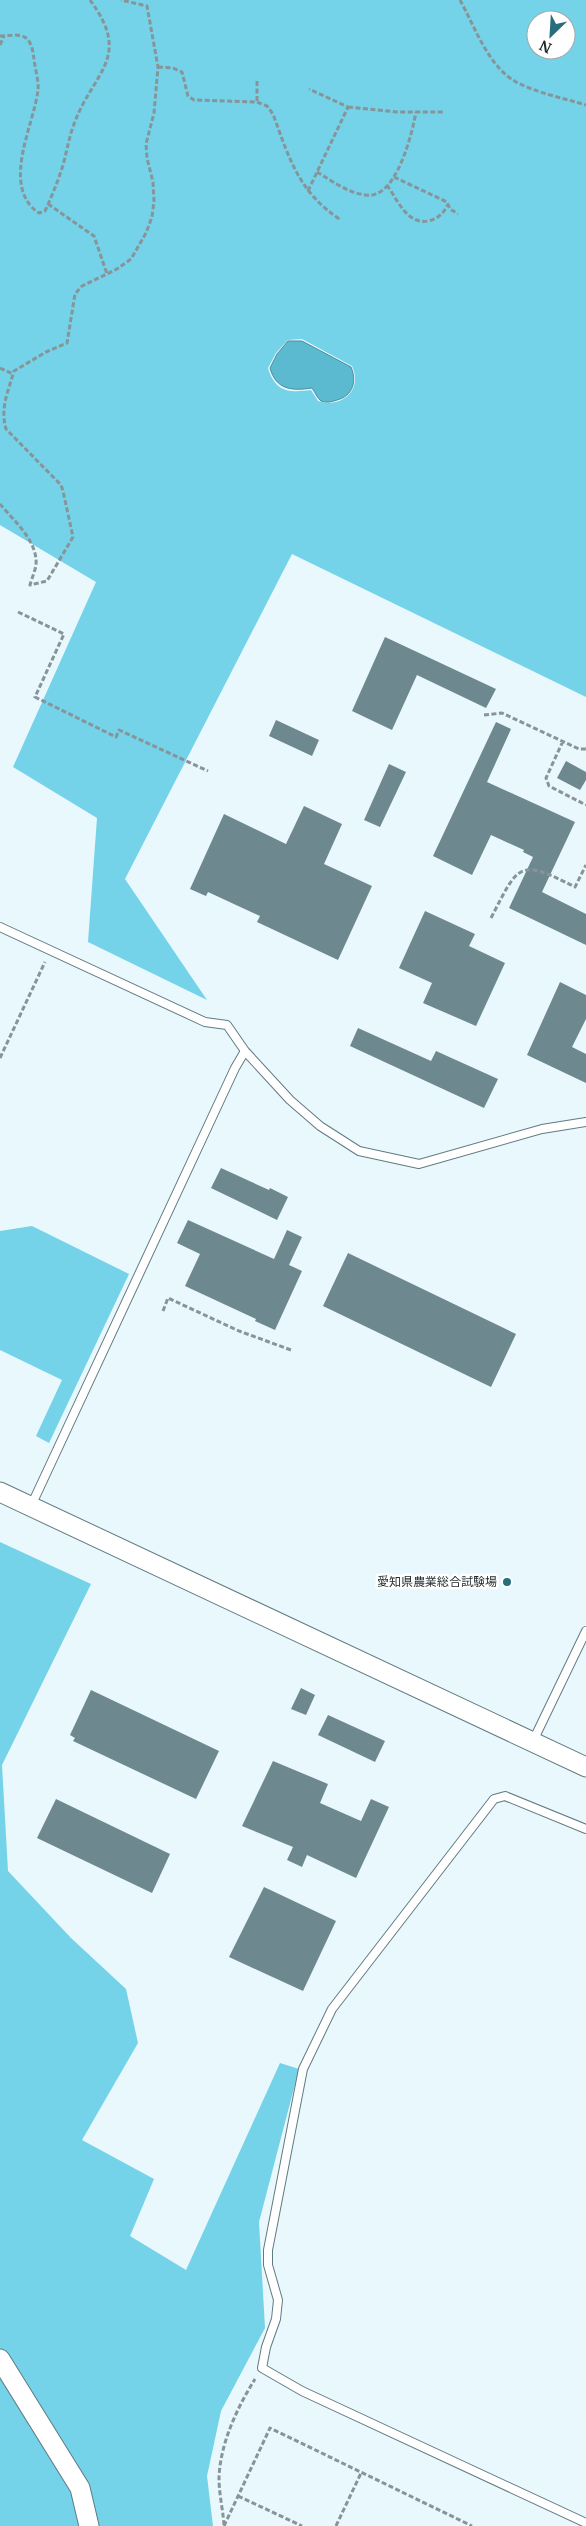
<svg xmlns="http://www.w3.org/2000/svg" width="586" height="2526" viewBox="0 0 586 2526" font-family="Merriweather,'Noto Sans JP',serif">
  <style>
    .forest { fill: #74d2e9; fill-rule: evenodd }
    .water { fill: #5bbad0; stroke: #498e9e }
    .building { fill: #6e888f }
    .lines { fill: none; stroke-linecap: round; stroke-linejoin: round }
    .service-casing { stroke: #617b81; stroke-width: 10 }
    .tertiary-casing { stroke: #617b81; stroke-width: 21 }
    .path { stroke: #879498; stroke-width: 3; stroke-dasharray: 5 2.5; stroke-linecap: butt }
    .service { stroke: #fff; stroke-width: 8 }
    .tertiary { stroke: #fff; stroke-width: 19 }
    .poi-dot { fill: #286d7c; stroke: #fff; stroke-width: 2 }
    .labels { text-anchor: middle; stroke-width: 5; stroke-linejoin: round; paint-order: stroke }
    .poi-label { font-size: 12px; fill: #1e282b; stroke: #fff; text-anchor: end }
  </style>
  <rect width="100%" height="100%" fill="#e8f8fd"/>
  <!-- forest -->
  <path class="forest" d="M0,0H586V697L292,554L125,879L207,1000L88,942L97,818L13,767L96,582L0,525ZM536,20H566V50H536ZM302,339L352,366C363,390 342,409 318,401L311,390C289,393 275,392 268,368L276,353L288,340Z
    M32,1226L129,1274L49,1443L36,1436L62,1380L0,1350V1231Z
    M0,1542L91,1584L2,1765L8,1871L71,1938L126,1989L138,2043L82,2140L154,2179L130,2236L186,2270L280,2063L299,2069L259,2222L265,2328L221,2411L207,2476L213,2526H0Z"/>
  <!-- water -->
  <path class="water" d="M288,341H302L351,367C357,381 353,396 337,400C331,402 327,403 321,401C317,398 315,392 312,388C292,391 276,390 270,368L277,354Z"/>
  <!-- building -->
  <path class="building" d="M385,637L496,689L486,708L417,675L392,730L352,711Z
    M276,720L319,740L312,756L269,736Z
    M496,722L511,729L487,782L575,822L542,892L586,914V945L509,908L533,857L523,852L524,850L491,835L472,875L433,856Z
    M566,761L586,772V780L580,790L557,778Z
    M389,764L406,772L380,827L364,820Z
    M304,806L342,824L324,864L372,886L338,960L257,922L260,916L208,892L206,896L190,889L224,814L286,844Z
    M425,911L475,934L469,946L505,963L476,1026L423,1003L432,983L399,968Z
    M560,982L586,995V1019L572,1047L586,1054V1083L527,1055Z
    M358,1028L431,1061L436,1051L498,1079L484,1108L350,1046Z
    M221,1168L269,1190L270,1188L288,1197L277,1220L211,1188Z
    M188,1220L274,1259L287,1230L302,1237L289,1265L302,1271L275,1330L255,1321L256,1319L185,1286L200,1254L177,1243Z
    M348,1253L516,1334L491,1387L323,1306Z
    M301,1688L315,1695L306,1715L291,1709Z
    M91,1690L219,1751L196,1799L73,1741L75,1738L70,1735Z
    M328,1715L385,1741L375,1762L318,1735Z
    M273,1761L328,1784L320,1803L361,1821L371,1799L389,1807L356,1878L307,1855L302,1867L287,1860L293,1847L242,1826Z
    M56,1799L170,1854L152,1893L37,1838Z
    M264,1887L336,1921L303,1991L229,1957Z"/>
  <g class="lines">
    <defs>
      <path id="service" d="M0,927L205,1022L227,1025L245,1051L290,1100L320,1126L359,1151L419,1164L542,1129L586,1122
        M31,1506L235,1068L245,1051
        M533,1741L586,1631
        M586,1829L505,1796L494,1799L332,2009L303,2069L268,2250V2265L278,2300L276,2319L266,2347L262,2368L302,2391L586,2523"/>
      <path id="tertiary" d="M0,1492L586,1767
        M0,2359L80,2488L89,2526"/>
    </defs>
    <!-- service casing -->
    <use href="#service" class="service-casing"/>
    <!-- tertiary casing -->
    <use href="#tertiary" class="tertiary-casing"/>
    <!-- path -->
    <path class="path" d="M460,0C475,27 488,66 516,82C537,93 563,98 586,105
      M0,36C7,36 20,33 26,38C32,43 33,52 34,59C35,69 39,81 38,90C34,125 0,187 39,213L45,211C52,196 58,181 63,165C67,151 69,137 74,124C93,72 133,58 90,0
      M0,45L4,36
      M158,67L173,68L182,72L188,96L194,100L257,102L267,106L273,114C289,158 299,193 341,220
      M257,81V102
      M348,107L397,112H445
      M317,172C332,181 348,193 366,195C396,200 412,134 416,112
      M394,177L447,202L450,209L458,214
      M387,185C397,199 407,225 428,221C438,219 444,213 448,204
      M308,191L348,107L309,89
      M48,204L94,236L107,274
      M0,368L13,374
      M0,504C14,521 38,541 36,565C35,571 32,578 30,585L47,581L73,537L63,491L61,485L6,429C0,408 8,392 14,371L46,352L67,343L75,294L82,286L117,269L131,259L146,233L152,217L154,201L153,182L147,158L146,144L154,113L158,67L147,6L121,0
      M18,612L64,634L35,697L116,737L119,730L208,771
      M484,715L502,713L579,749H586
      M563,741L546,778L549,786L586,805
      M491,918C519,864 518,858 575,887L586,865
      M0,1058L45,962
      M163,1311L168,1298L239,1331L291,1350
      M238,2496L302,2526
      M224,2525C223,2510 219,2494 219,2478C220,2444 237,2408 255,2379
      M224,2526L270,2428L472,2526
      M336,2526L361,2473"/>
    <!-- service -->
    <use href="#service" class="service"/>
    <!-- tertiary -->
    <use href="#tertiary" class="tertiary"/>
  </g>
  <!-- markers -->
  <circle class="poi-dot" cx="507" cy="1582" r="5"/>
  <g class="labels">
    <!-- poi labels -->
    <g class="poi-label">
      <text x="497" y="1586">愛知県農業総合試験場</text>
    </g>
  </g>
  <!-- north arrow -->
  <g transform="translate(551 35) rotate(205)"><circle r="24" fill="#ffffff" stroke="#a5a9aa"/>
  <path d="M0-4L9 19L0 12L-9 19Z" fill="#286d7c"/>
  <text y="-8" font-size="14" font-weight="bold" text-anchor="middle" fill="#1e282b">N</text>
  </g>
</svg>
